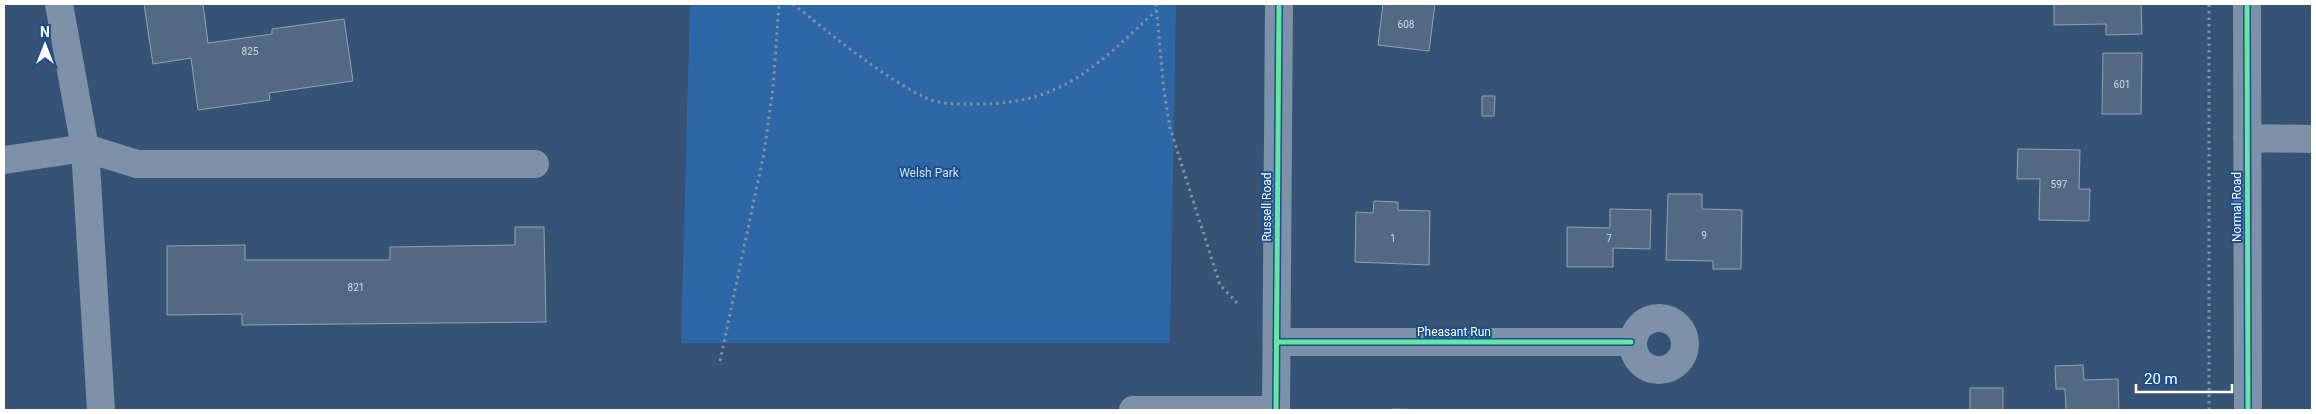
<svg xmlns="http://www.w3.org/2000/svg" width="2316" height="414" viewBox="0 0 2316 414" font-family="Roboto,sans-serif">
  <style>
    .green { fill: #2f66a5 }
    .building { fill: #526984; stroke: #92a2b6 }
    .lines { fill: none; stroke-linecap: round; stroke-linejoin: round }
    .path { stroke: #7d92a8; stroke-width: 3; stroke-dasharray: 2.5 4; stroke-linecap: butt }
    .minor { stroke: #7d92a8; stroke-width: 28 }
    .cycleway-casing { stroke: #1b4f8f; stroke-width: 8 }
    .cycleway { stroke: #66e7a1; stroke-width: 5 }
    .labels { text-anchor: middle; stroke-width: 4; stroke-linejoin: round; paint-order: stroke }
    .number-label { font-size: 10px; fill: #d4dae0 }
    .park-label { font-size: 12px; fill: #cfe3fa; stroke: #1b4f8f }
    .street-label { font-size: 12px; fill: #fff; stroke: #1b4f8f }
  </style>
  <rect width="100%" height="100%" fill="#365274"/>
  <!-- green -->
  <path class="green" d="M690,4H1176L1170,343H681Z"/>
  <!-- building -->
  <path class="building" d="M144,4H203L208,43L272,34V29L344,19L353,81L269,93L270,100L198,110L191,58L153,64Z
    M1383,4H1435L1429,51L1378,45Z
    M2054,4H2141L2142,34L2106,35V24L2054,25Z
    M2103,53H2142L2141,114H2102Z
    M1482,96H1495L1494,116H1482Z
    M2018,149L2080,150L2079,189H2090L2089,221L2039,220L2040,179H2017Z
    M1668,194H1702V209L1742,210L1741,269H1713V261L1666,260Z
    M1374,201L1398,202V210L1430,211L1429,265L1355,262L1356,212L1373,213Z
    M1610,209L1651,210L1650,249L1613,248V267H1567V227L1610,228Z
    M515,227H544L546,322L242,325V314L167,315V246L245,245V260H390V247L515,245Z
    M2083,365L2084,380L2118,379L2119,410H2066L2065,389H2056L2055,366Z
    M1970,388H2003V410H1970Z
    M1392,409L1440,410H1392Z"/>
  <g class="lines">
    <!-- path -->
    <path class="path" d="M793,4C832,35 881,76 926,98C941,105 962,104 979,104C1064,104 1099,63 1157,10
      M1156,4L1164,91L1170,128L1220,285L1238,304
      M720,361L764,153L773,88L779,4
      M2209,410V4"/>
    <!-- minor -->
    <path class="minor" d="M59,4L85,148L101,410
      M2247,4L2248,410
      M2247,138L2312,139
      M4,160L85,148L137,164H535
      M1633 344a26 26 0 1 1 52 0a26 26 0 1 1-52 0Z
      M1277,342H1631
      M1133,410H1276
      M1276,410L1279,4"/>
    <defs>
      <path id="cycleway" d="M2247,4L2248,410
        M1277,342H1631
        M1276,410L1279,4"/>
    </defs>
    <!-- cycleway casing -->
    <use href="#cycleway" class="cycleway-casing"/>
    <!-- cycleway -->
    <use href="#cycleway" class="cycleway"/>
  </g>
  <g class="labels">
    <!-- number labels -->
    <g class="number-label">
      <text x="1406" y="28">608</text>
      <text x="250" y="55">825</text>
      <text x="2122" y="88">601</text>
      <text x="2059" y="188">597</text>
      <text x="1704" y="239">9</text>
      <text x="1393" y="242">1</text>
      <text x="1609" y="242">7</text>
      <text x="356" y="291">821</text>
    </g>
    <!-- park labels -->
    <g class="park-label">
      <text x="929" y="177">Welsh Park</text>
    </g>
    <!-- street labels -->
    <g class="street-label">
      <text transform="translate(1267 207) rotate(-90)" y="4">Russell Road</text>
      <text transform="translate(2237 207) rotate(-90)" y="4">Normal Road</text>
      <text x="1454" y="336">Pheasant Run</text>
    </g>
  </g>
  <!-- border -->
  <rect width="2316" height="414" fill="none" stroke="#ffffff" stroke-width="10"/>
  <!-- north arrow -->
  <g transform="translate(45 45)" stroke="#1b4f8f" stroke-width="4" paint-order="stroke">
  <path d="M0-4L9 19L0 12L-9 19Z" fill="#ffffff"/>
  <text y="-8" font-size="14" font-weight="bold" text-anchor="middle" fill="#ffffff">N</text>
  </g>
  <!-- scale -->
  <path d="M2136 384v8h96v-8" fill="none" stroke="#ffffff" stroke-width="2.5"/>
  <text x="2144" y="384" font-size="15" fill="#ffffff" stroke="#1b4f8f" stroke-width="4" paint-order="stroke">20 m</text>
</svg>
